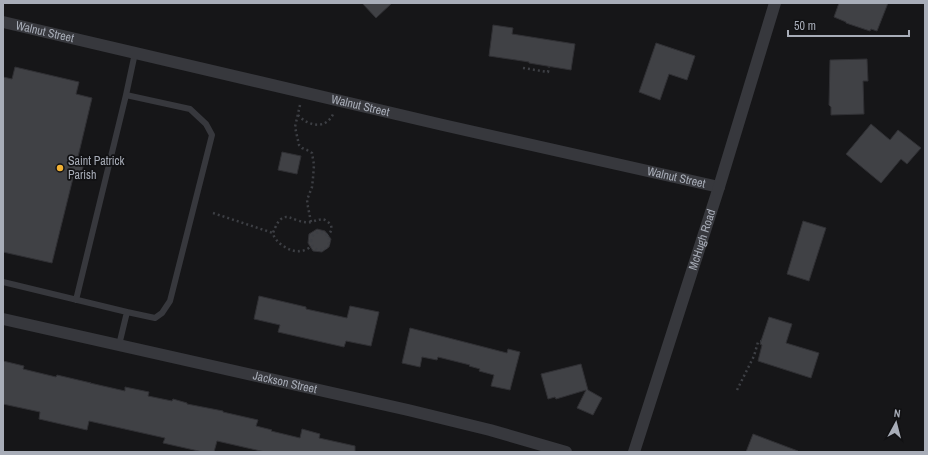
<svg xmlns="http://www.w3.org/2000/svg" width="928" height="455" viewBox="0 0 928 455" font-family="'Archivo Narrow',sans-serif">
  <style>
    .building { fill: #404145; stroke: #303034 }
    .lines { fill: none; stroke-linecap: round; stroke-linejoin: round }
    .path { stroke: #3d3f44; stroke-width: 2.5; stroke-dasharray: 2 3; stroke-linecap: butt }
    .service { stroke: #37383d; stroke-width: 6 }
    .minor { stroke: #37383d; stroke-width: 12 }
    .poi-dot { fill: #f2b134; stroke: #111113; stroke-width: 1.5 }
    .labels { text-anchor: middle; stroke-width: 3.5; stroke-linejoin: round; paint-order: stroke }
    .street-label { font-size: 12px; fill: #a8adb8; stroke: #111113 }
    .poi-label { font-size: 12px; fill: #a8adb8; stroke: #111113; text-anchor: start }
  </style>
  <rect width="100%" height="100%" fill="#161618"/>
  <!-- building -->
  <path class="building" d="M362,3H392L376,18Z
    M839,3H888L877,31L871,29L870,31L846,23V22L834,17Z
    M493,25L513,28L512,34L575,44L571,70L529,63V62L489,56Z
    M656,43L695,56L687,80L669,74L660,100L639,92Z
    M867,59L868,81H863L864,114L831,115V107L829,105L830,60Z
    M15,67L79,82L76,94L92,98L77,161L84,163L81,175L74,174L52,263L3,252V77L12,79Z
    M871,124L890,140L898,130L921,148L907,164L901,159L881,183L846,154Z
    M282,152L301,156L297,174L278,170Z
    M803,221L826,228L809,281L787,274Z
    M317,229L325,231L331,239L329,247L322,252L313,251L308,243L309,234Z
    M259,296L306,307V309L347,318L350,306L379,312L371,346L346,341L344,347L278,332L280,325L254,319Z
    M769,317L792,324L786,343L819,353L811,378L758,361L762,345L760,344Z
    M410,328L507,353L508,349L520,352L510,390L491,386L494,375L479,371L480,369L469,366L470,365L438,357L437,360L422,357L420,367L402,363Z
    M3,361L24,366L23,369L56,377L57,375L91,383H90L125,391V387L149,392L148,396L172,401L173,399L187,403V404L223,411V412L258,420L256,426L272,430L271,431L300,438L302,429L320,434L319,438L355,446V452H265L217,441L214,452H203L163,443L165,438L89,421L87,430L39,419L40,412L3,404Z
    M581,364L588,390L602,398L593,415L577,408L586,390L556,399L555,397L548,399L541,374Z
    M753,434L798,451V452H746Z"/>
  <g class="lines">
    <!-- path -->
    <path class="path" d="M523,68L548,72L549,67
      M300,105L295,127L299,145L302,148L307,150L312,153L314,165L313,178L312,187L307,200L308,207L311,222C321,219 324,217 331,225C332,230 331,233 326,236
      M298,115C309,127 327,130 334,112
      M213,213L273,233
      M311,222C292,225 284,203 273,233C274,242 291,253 300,251C305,251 309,248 312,246
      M311 241a9 9 0 1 1 18 0a9 9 0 1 1-18 0Z
      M737,390L754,356L758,342L761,341"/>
    <!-- service -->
    <path class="service" d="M3,282L127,312L119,345
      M76,300L126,95
      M127,312L155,318L162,313L170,301L212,135L206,124L190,109L126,95L135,53"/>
    <!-- minor -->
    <g class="minor">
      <path id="s1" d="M3,22L443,125L719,187"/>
      <path id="s2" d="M3,319L408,410L490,430L566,452"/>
      <path id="s3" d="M634,452L719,187L775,3"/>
    </g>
  </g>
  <!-- markers -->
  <circle class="poi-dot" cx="60" cy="168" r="4"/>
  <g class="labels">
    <!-- street labels -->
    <g class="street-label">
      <text dy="4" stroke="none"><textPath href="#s1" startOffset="43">Walnut Street</textPath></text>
      <text dy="4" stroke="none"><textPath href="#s1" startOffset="367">Walnut Street</textPath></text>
      <text dy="4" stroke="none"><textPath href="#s1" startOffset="691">Walnut Street</textPath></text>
      <text dy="4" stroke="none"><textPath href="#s3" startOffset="223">McHugh Road</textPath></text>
      <text dy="4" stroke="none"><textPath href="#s2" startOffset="289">Jackson Street</textPath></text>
    </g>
    <!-- poi labels -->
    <g class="poi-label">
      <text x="68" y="165">Saint Patrick<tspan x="68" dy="14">Parish</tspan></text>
    </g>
  </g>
  <!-- border -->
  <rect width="928" height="455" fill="none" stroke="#a8adb8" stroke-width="8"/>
  <!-- north arrow -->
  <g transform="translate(896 423) rotate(7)" stroke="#111113" stroke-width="3" paint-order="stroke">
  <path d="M0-3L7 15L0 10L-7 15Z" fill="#a8adb8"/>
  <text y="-6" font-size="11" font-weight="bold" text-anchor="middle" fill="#a8adb8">N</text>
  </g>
  <!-- scale -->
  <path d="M788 30v6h121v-6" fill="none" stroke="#a8adb8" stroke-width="2"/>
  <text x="794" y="30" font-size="12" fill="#a8adb8" stroke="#111113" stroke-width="3" paint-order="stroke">50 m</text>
</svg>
